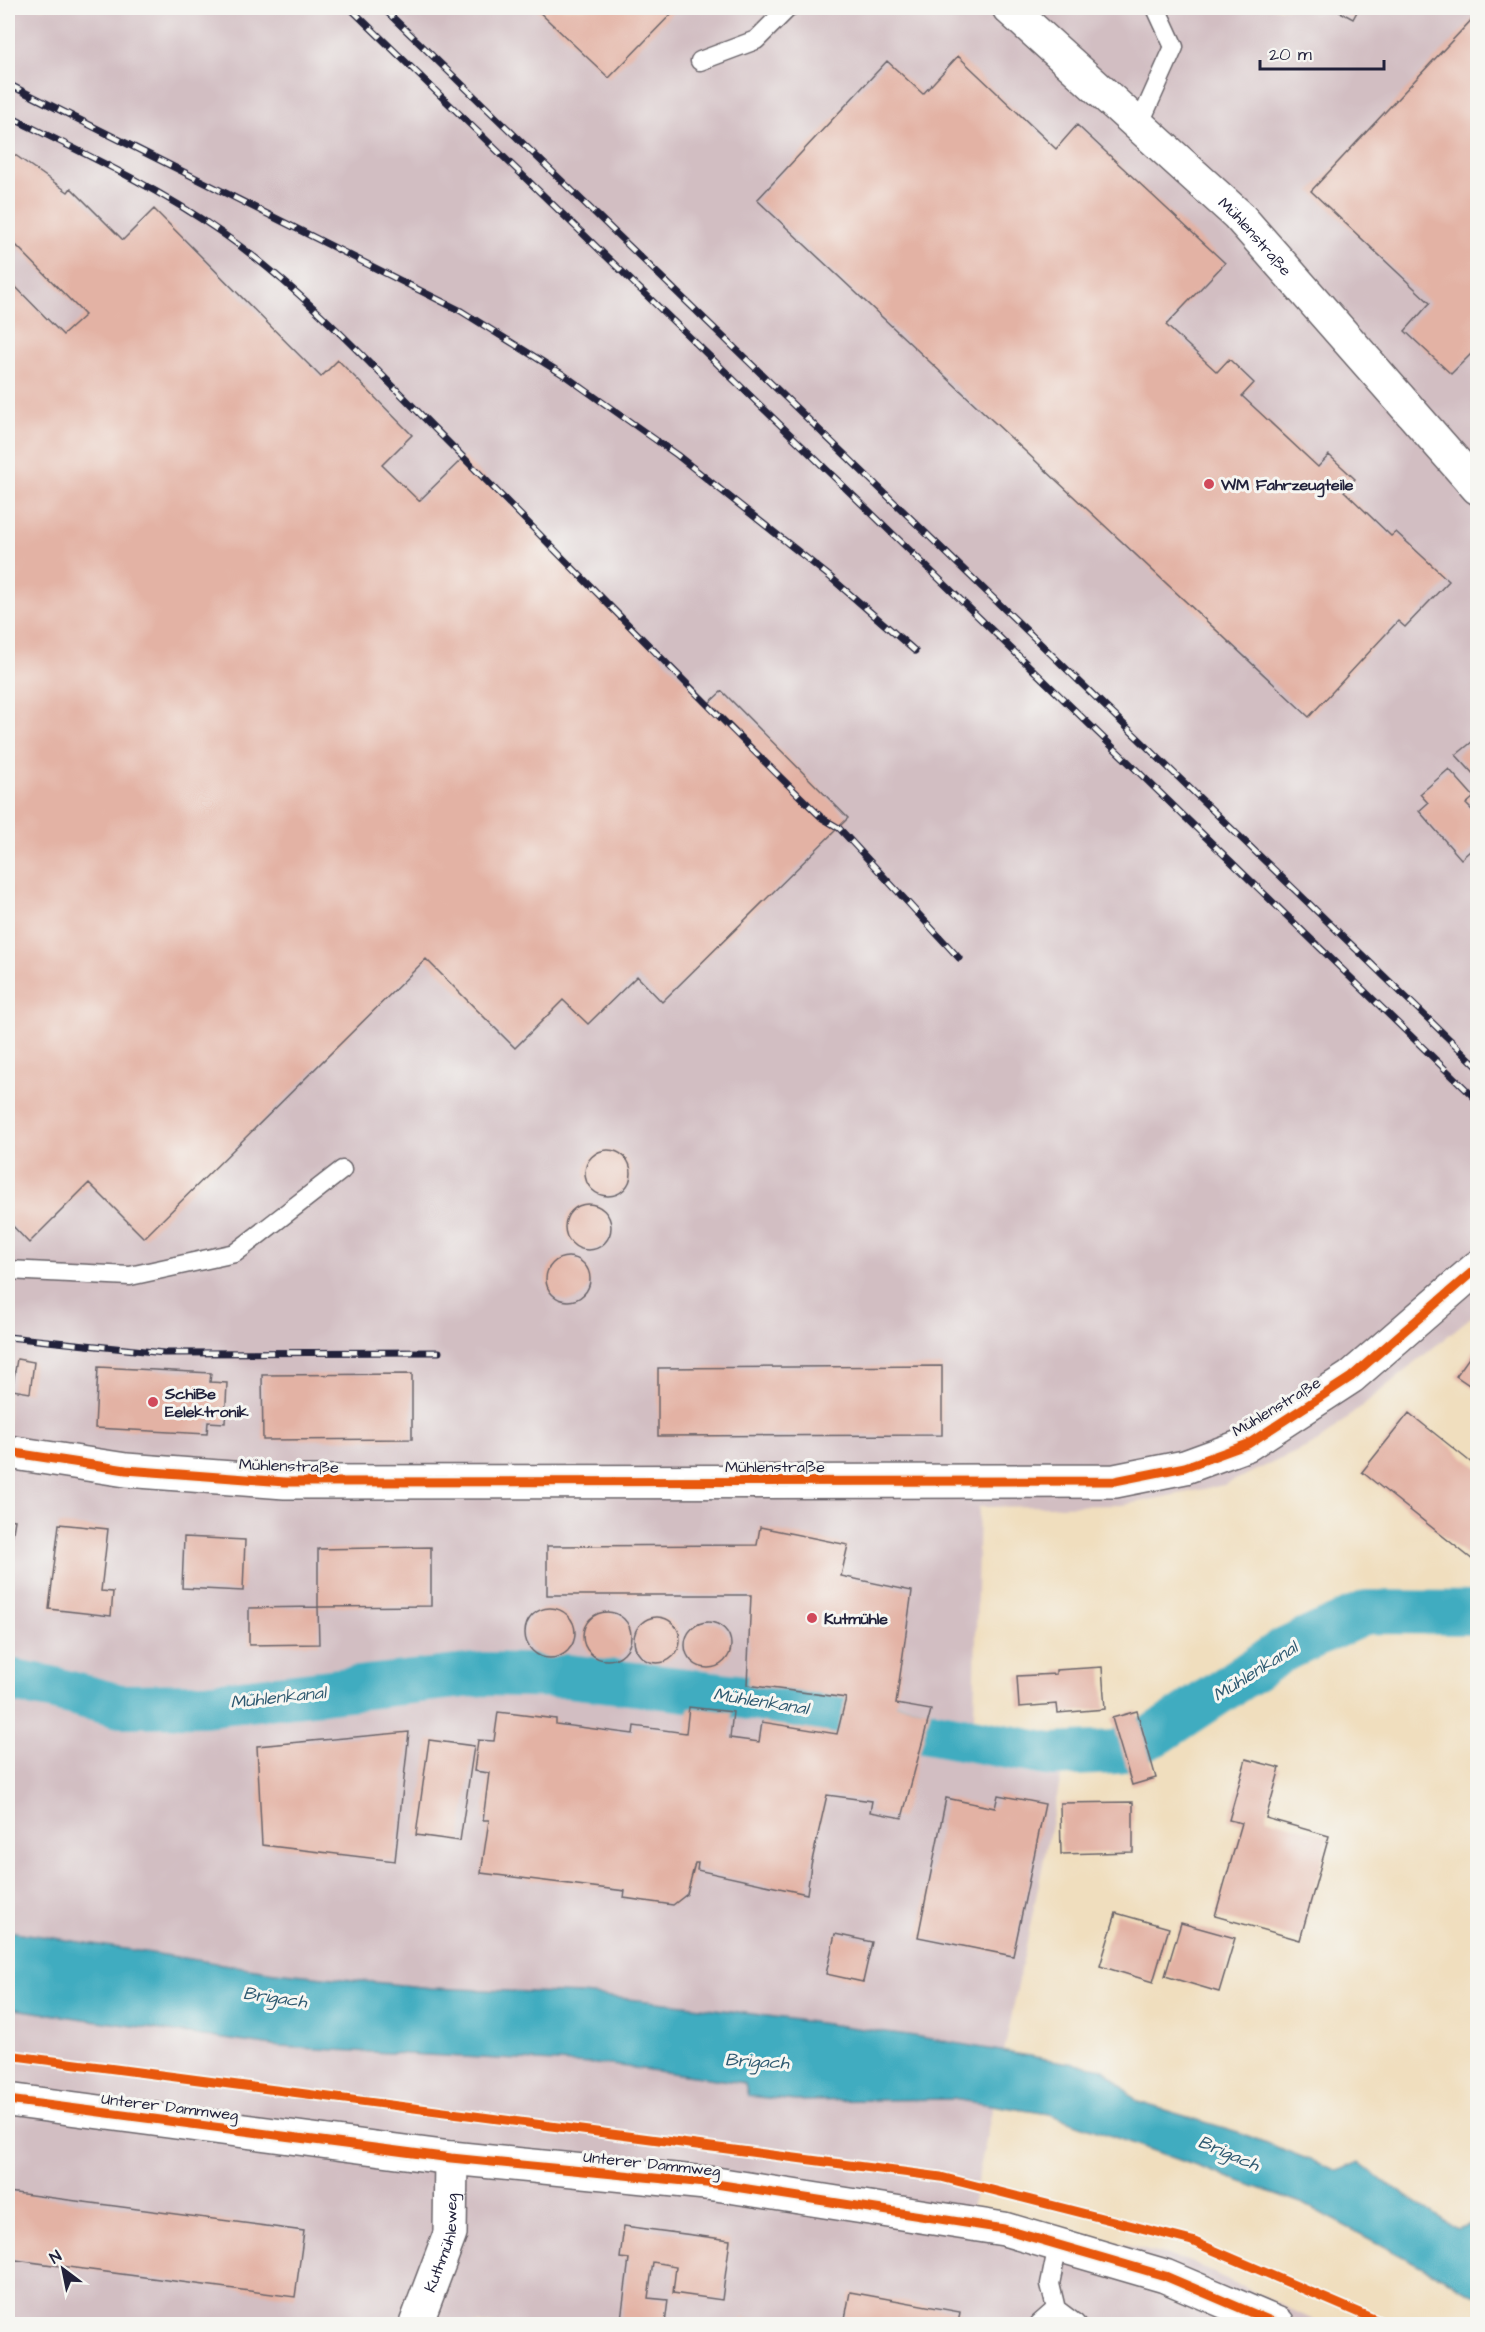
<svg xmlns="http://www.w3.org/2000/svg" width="1485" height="2332" viewBox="0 0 1485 2332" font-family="'Architects Daughter',sans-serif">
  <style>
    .industrial { fill: #d2bec2 }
    .water { fill: #41acc0; stroke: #32677e; stroke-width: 1.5 }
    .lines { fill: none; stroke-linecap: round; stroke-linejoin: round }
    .canal { stroke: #41acc0; stroke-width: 44 }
    .building { fill: #e3b2a4 }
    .service-casing { stroke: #6a6469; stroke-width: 21 }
    .minor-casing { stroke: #6a6469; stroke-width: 36 }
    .service { stroke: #fff; stroke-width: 18 }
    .minor { stroke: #fff; stroke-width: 33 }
    .rail-casing { stroke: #22223b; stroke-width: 7 }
    .rail { stroke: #f6f6f2; stroke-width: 4.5; stroke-dasharray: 14; stroke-linecap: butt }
    .cycleway-casing { stroke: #f6f6f2; stroke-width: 13 }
    .cycleway { stroke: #e8590c; stroke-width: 9 }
    .poi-dot { fill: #d1495b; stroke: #f6f6f2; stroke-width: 2 }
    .labels { text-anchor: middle; stroke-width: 6; stroke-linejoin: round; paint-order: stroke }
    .street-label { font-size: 16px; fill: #22223b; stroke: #f6f6f2 }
    .poi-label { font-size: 16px; font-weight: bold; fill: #22223b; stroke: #f6f6f2; text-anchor: start }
    .water-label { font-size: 18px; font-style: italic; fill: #2e5970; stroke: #f6f6f2 }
  </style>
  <rect width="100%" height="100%" fill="#f6f6f2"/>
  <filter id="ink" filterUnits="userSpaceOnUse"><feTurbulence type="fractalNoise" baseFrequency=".0167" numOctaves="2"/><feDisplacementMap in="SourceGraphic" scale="12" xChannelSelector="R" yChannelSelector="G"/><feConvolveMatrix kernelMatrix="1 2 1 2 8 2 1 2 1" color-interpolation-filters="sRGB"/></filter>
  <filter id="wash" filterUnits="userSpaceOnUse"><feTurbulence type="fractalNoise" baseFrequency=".008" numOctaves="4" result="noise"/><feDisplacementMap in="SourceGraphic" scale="24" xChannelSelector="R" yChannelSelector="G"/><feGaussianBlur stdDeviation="1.35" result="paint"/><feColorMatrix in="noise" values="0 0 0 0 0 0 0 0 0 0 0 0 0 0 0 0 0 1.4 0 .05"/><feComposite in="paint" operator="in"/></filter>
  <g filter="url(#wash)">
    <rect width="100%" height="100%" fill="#f0debe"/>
    <!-- industrial -->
    <path class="industrial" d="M8,8H1477V1312L1318,1442L1224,1485L1123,1505L979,1507L974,1720L1068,1743L972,2207L1188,2261L1322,2324H8Z"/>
    <!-- water -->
    <path class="water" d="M8,1931L275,1972L431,1988L582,1994L693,2006L908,2035L1104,2069L1138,2102L1238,2132L1338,2171L1359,2162L1384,2182L1457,2229L1477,2221V2296L1304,2204L1049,2114L953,2099L796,2101L748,2096L745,2083L612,2065L280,2047L8,2008Z"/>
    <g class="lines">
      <!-- canal -->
      <path class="canal" d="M8,1680L51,1688L120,1706L204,1705L484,1674L568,1676L738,1696L1052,1755L1117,1752L1160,1732L1280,1652L1367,1612L1478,1613"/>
    </g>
    <g id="blocks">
      <!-- building -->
      <path class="building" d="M535,8H677L609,78Z
        M1333,8H1359L1353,19Z
        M1478,13V347L1451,374L1405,331L1430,303L1311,191Z
        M958,56L1056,149L1077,125L1225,263L1166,325L1217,372L1229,359L1254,383L1242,396L1318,467L1329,455L1355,479L1344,491L1391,536L1396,532L1449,581L1405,627L1398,621L1309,717L757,200L887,61L923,94Z
        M8,150L68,192L71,188L123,240L154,209L321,377L338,360L412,435L382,465L419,501L464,457L708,704L722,691L848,818L662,1002L637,976L588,1024L563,1000L515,1048L426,959L144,1238L89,1183L29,1243L8,1221V279L63,335L85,315L8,237Z
        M1478,737V779L1456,755Z
        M1449,769L1474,797L1466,804L1478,816V844L1461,859L1419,811L1428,803L1420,794Z
        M585 1173a23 23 0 1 1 46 0a23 23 0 1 1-46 0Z
        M565 1227a23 23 0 1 1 46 0a23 23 0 1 1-46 0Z
        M546 1279a22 22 0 1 1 44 0a22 22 0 1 1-44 0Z
        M1478,1345V1391L1456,1376Z
        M17,1359L34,1362L30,1393L12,1390Z
        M942,1366V1435L658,1436V1368Z
        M98,1367L211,1373L210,1382L227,1383L225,1423L208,1422L207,1434L95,1428Z
        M412,1374V1439L263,1440L262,1375Z
        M1409,1413L1478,1468V1564L1362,1472Z
        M8,1519L15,1520L9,1557H8Z
        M59,1524L108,1529L101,1591L113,1592L111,1616L49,1609Z
        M760,1527L848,1545L841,1576L912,1591L896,1704L931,1710L902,1818L870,1812L872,1801L827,1795L811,1865L807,1894L697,1870L698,1863H695L687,1894L673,1905L624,1898L625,1891L481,1873L489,1820H483L489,1773L474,1771L478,1740L494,1741L498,1712L556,1719V1724L633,1734L634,1726L686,1733L689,1707L733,1712L730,1738L759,1742L762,1722L837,1734L846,1698L747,1685L751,1595H547V1546L757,1545Z
        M184,1537L245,1540L243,1591L182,1588Z
        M431,1547V1606L318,1607V1549Z
        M318,1607L319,1644L249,1645V1608Z
        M525 1633a25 25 0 1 1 50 0a25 25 0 1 1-50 0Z
        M583 1636a24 24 0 1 1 48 0a24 24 0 1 1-48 0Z
        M634 1640a23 23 0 1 1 46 0a23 23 0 1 1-46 0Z
        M685 1645a23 23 0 1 1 46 0a23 23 0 1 1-46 0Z
        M1102,1667L1105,1709L1058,1713L1057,1704L1019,1707L1017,1676L1056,1674V1670Z
        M1137,1711L1156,1778L1132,1785L1112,1718Z
        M409,1732L395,1861L262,1845L257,1746Z
        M429,1740L474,1746L460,1841L416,1835Z
        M1246,1759L1280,1768L1266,1818L1329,1836L1300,1940L1215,1916L1242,1823L1229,1820Z
        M998,1795L1045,1804L1013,1956L918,1937L946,1798L995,1808Z
        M1133,1802V1852L1061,1854L1060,1803Z
        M1116,1913L1169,1928L1153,1982L1100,1966Z
        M1181,1923L1235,1938L1219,1992L1165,1976Z
        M835,1934L872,1942L863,1982L826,1974Z
        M8,2192L304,2231L295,2297L8,2259Z
        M624,2226L730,2240L722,2300L673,2293L676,2266L653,2262L648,2298L668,2300L665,2324L621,2319L629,2259L620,2258Z
        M850,2292L960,2312L958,2324H844Z
        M742,2318L767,2324H741Z"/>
    </g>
  </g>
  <g filter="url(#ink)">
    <use href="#blocks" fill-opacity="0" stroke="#6a6469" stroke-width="1.5"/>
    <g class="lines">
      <defs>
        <path id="service" d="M700,61L756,40L788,8
          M1139,125L1174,47L1156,8
          M8,1270L130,1276L235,1253L342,1170
          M1058,2245L1050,2284L1056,2309L1076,2324
          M1039,2324L1056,2309"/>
        <g id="minor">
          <path id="s1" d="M1009,8L1238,215L1478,488"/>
          <path d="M8,1452L126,1470L285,1482L1115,1481L1185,1467L1248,1444L1351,1377L1478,1267"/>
          <path d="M8,2100L451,2158L716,2184L1004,2229L1165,2276L1278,2324"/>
          <path id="s2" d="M416,2324L450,2234L451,2158"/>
        </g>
      </defs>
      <!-- service casing -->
      <use href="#service" class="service-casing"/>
      <!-- minor casing -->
      <use href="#minor" class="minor-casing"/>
      <!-- service -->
      <use href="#service" class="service"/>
      <!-- minor -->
      <use href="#minor" class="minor"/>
      <defs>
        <path id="rail" d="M350,8L1478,1101
          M383,8L1478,1067
          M8,84L461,311L564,375L677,455L829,576L915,651
          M8,116C81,152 155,186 222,233C305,291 375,369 446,440C571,565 694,694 822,818L839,828L959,958
          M8,1337L164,1353L439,1352"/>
      </defs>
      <!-- rail casing -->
      <use href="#rail" class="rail-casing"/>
      <!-- rail -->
      <use href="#rail" class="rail"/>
      <defs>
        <path id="cycleway" d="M8,1452L126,1470L285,1482L1115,1481L1185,1467L1248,1444L1351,1377L1478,1267
          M8,2055L941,2177L1192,2241L1385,2324
          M8,2100L451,2158L716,2184L1004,2229L1165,2276L1278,2324"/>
      </defs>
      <!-- cycleway casing -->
      <use href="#cycleway" class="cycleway-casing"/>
      <!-- cycleway -->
      <use href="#cycleway" class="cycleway"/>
    </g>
  </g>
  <!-- markers -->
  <g class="poi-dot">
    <circle cx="1209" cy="484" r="6"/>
    <circle cx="153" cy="1402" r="6"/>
    <circle cx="812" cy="1618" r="6"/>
  </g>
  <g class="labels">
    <!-- street labels -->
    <g class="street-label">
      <text dy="6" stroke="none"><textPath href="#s1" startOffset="336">Mühlenstraße</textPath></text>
      <text transform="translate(1276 1406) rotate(-31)" y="6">Mühlenstraße</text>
      <text transform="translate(289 1465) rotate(2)" y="6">Mühlenstraße</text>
      <text x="775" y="1472">Mühlenstraße</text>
      <text transform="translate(170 2106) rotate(7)" y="6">Unterer Dammweg</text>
      <text transform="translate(652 2163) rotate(6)" y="6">Unterer Dammweg</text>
      <text dy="6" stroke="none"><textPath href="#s2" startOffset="86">Kuthmühleweg</textPath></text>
    </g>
    <!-- poi labels -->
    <g class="poi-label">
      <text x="1221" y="490">WM Fahrzeugteile</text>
      <text x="165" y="1399">SchiBe<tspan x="165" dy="18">Eelektronik</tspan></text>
      <text x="824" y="1624">Kutmühle</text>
    </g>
    <!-- water labels -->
    <g class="water-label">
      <text transform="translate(1255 1671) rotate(-32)" y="6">Mühlenkanal</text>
      <text transform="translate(278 1697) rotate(-6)" y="6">Mühlenkanal</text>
      <text transform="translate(761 1701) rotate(9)" y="6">Mühlenkanal</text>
      <text transform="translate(275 1997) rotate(8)" y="6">Brigach</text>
      <text transform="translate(757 2061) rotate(3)" y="6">Brigach</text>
      <text transform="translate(1229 2153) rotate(23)" y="6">Brigach</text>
    </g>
  </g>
  <!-- margin -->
  <rect width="1485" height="2332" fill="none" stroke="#f6f6f2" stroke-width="30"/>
  <!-- north arrow -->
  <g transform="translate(63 2269) rotate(328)" stroke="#f6f6f2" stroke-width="4.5" paint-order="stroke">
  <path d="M0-4.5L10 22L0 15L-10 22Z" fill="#22223b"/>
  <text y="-9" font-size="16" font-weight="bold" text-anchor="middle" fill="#22223b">N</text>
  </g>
  <!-- scale -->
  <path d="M1260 60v9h124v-9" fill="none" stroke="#22223b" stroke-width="3"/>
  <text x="1269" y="60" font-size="18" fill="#22223b" stroke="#f6f6f2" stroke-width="4.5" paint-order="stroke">20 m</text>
</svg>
